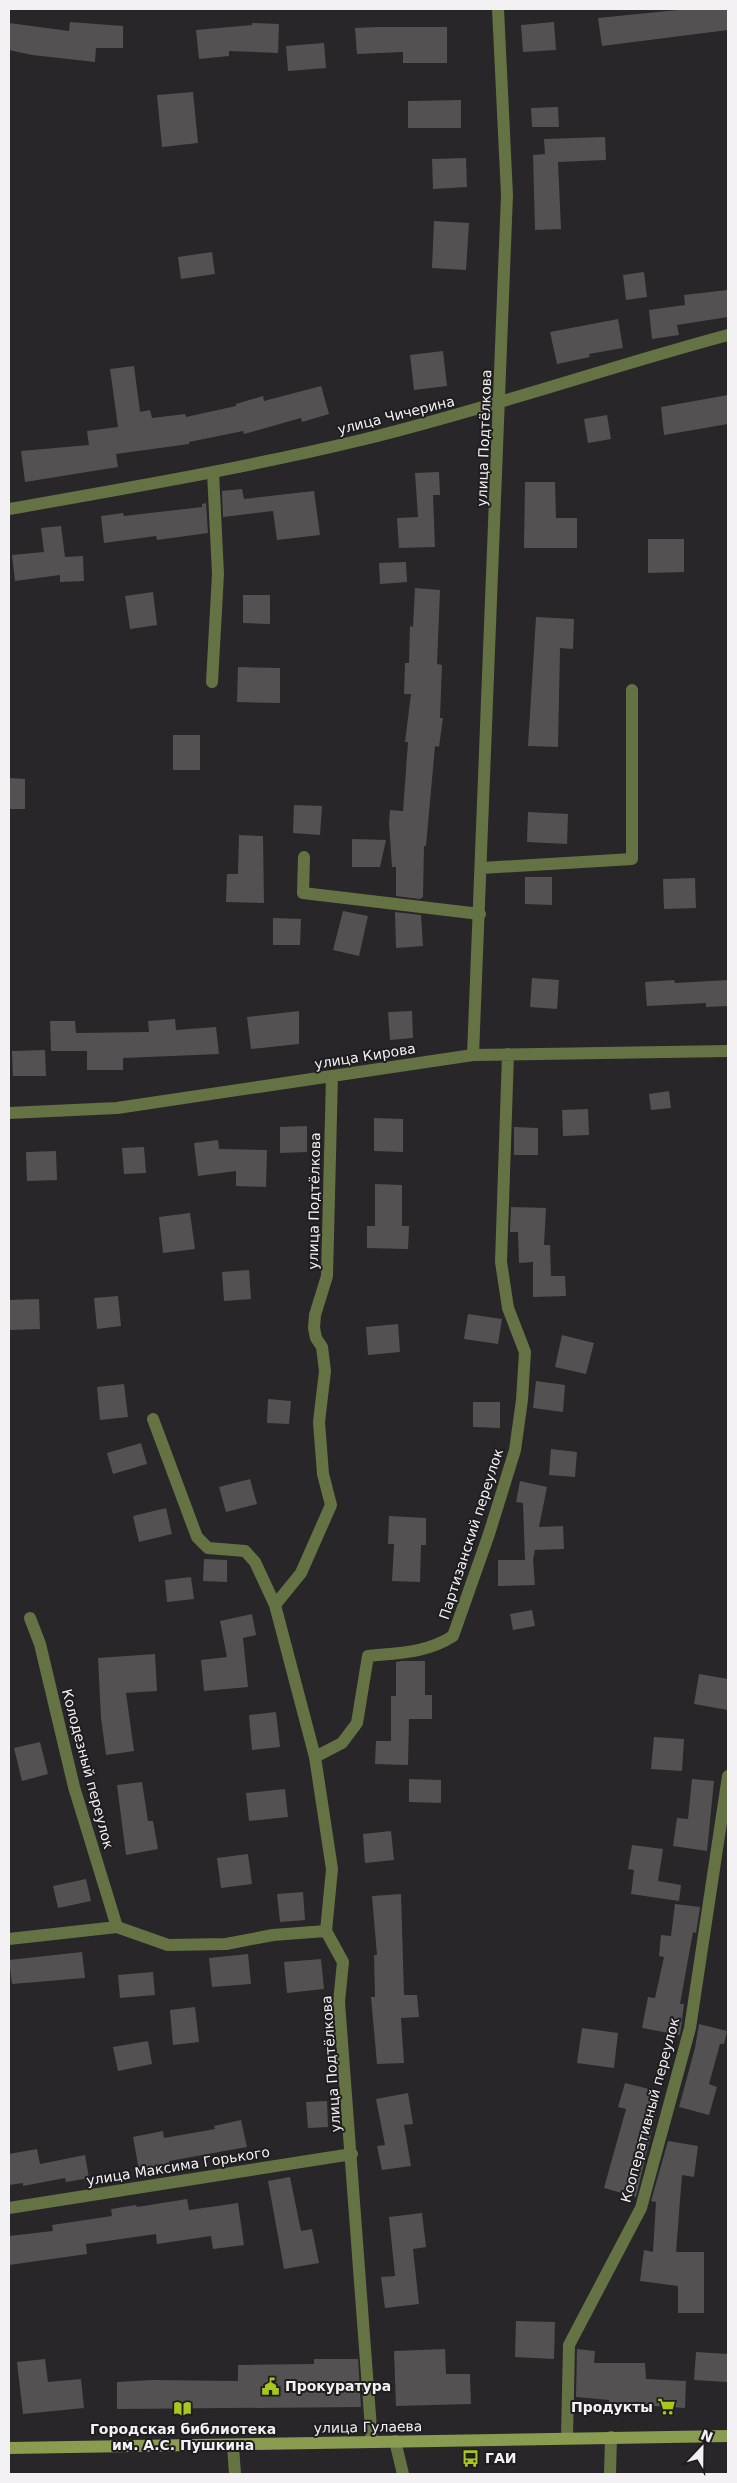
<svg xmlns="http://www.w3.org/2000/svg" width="737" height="2483" viewBox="0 0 737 2483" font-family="'DejaVu Sans',sans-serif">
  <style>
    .building { fill: #545153 }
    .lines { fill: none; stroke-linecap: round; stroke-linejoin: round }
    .lane { stroke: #657244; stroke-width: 12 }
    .street { stroke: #657244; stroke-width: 12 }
    .secondary { stroke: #899c50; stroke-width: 12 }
    .labels { text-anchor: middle; stroke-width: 4; stroke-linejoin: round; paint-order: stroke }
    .street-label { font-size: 14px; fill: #f3f1f3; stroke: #1f1d1f }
    .poi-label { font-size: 14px; font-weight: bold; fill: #f3f1f3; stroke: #1f1d1f; text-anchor: start }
  </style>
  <rect width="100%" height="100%" fill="#282628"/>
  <!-- building -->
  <path class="building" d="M688,9H728V30L602,46L598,18Z
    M70,22L123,26V48H96L95,62L32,55L9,50V23L69,31Z
    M554,22L556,50L523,52L521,25Z
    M252,23L279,24L278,53L229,51V56L199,59L196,30L252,25Z
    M377,27H447V63H403V52L357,54L355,28Z
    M324,43L326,68L288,71L286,46Z
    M193,92L198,143L162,147L157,95Z
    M461,100V128H408V101Z
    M558,107L559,127H532L531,108Z
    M605,137L606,160L558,162L561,229L535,230L533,155L545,154L544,139Z
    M466,158L467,187L433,189L432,159Z
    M434,221L469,223L466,270L432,268Z
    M212,252L215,274L181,279L178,257Z
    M644,272L647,297L626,300L623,275Z
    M728,290V317L677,325L679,335L652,339L649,310L685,305L684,295Z
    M618,319L623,348L589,354L590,357L557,364L550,332Z
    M443,351L447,386L414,390L410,355Z
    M134,366L140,412L150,410L152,418L185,414L186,417L236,406V404L263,396L264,401L321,386L329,414L302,422L301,418L244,434L243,431L189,442V444L116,454L118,467L25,482L21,451L89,445L87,431L118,427L110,369Z
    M728,395V424L664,435L661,407Z
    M607,415L611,439L588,443L584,419Z
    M439,472L440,495H433L435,547L399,548L397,518L418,517L415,473Z
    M525,482H555L556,518H577V548H524Z
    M242,489L244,499L314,491L320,535L277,540L273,511L223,517L222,491Z
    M206,503L208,533L157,540L156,536L104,543L101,516L123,513L124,516L202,507V504Z
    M61,526L65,557L83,556L84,581L60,582V575L15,581L12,555L44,552L41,528Z
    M648,539H684V572L648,573Z
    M406,562L407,582L380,584L379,563Z
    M415,588L440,590L437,664L442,665L440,718H443L439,747L435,746L426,846H424L423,897L420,899L396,896V867H392L389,823L390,810L403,811L408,742H405L411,694H404L405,663H409L410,626L413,627Z
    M153,592L157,625L130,629L125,596Z
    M243,595H270V624L243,623Z
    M536,617L574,619L573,649L560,648L558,747L528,746Z
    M238,667L280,668V703L237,702Z
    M173,735H200V770H173Z
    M9,778L25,779V809H9Z
    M294,805L322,806L320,835L293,833Z
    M528,812L568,814L567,844L527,842Z
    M239,835L263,836L264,903L226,902L227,874H238Z
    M352,839L386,840L380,867H352Z
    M525,877H552V905L525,904Z
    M695,878L696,908L664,909L663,879Z
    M343,911L368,916L359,956L333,950Z
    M395,912L421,915L423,946L396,948Z
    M273,918L301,919L300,945H273Z
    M532,978L559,980L557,1009L530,1007Z
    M674,980L675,983L728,980V1006L706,1007V1003L647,1006L645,982Z
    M299,1011V1044L251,1049L247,1017Z
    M412,1011L413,1038L390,1040L388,1012Z
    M175,1019L176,1030L216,1027L219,1054L123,1058V1070H87V1051H51L50,1021H75L76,1033L149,1032L148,1021Z
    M45,1050L46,1076H13L12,1051Z
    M669,1091L671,1108L651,1110L649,1094Z
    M588,1109L589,1135L563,1136L562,1110Z
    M374,1118L403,1119V1152L374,1151Z
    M307,1126V1152L280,1153V1127Z
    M514,1127L538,1128V1155H514Z
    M218,1140L219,1149L267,1150L266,1187L236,1186V1171L198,1176L194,1143Z
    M144,1147L146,1173L124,1174L122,1148Z
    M56,1151L57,1180L27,1181L26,1152Z
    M375,1184L402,1185V1226H409L408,1249L367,1248V1226H375Z
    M511,1207L546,1208L544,1245H550L551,1276H565L566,1296L533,1297V1262L519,1263L518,1232H510Z
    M190,1213L195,1249L163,1253L159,1217Z
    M249,1270L251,1299L224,1301L222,1272Z
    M118,1296L121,1326L97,1329L94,1298Z
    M39,1299L40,1329L9,1330V1300Z
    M468,1314L502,1319L498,1344L464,1339Z
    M398,1324L400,1352L368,1355L366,1327Z
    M562,1335L594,1343L586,1374L555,1367Z
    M536,1381L565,1385L563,1412L533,1408Z
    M124,1384L128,1417L100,1420L97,1387Z
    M268,1399L291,1401L289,1424L267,1423Z
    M473,1402H500V1428L473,1427Z
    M141,1443L147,1464L113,1474L107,1453Z
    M551,1449L577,1452L575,1477L549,1475Z
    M250,1479L257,1504L226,1512L219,1487Z
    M520,1481L547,1487L539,1527L563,1526L564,1549L535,1550L533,1560L535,1585L498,1586V1560H525L523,1503L516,1502Z
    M166,1508L172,1534L139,1542L133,1516Z
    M389,1516L426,1518V1545H421L420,1582L392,1581L394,1544H388Z
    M204,1559L227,1560V1582L203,1581Z
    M191,1577L194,1599L167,1602L165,1580Z
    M532,1610L535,1626L513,1630L510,1614Z
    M252,1614L256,1635L243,1638L248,1687L204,1691L201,1660L227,1657L220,1621Z
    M155,1654L157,1691L126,1693L134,1751L106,1755L101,1718L98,1658Z
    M402,1661H425V1695H432V1719H409L408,1765L375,1764L376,1741H391V1696H396V1662Z
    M699,1674L728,1679V1710L694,1704Z
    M276,1712L280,1747L252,1750L249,1715Z
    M654,1737L684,1739L682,1771L651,1769Z
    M40,1742L48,1774L22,1781L14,1748Z
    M409,1779L441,1780V1803L409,1802Z
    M692,1779L714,1781L707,1851L673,1846L677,1818L688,1819Z
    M142,1782L148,1821H153L158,1849L126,1855L117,1785Z
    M285,1789L288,1817L249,1821L246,1793Z
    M391,1831L394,1860L365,1863L363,1834Z
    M632,1845L663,1849L658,1881L681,1885L679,1901L631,1894L634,1870L628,1869Z
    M248,1854L252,1884L221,1888L217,1858Z
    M86,1879L91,1901L58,1908L53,1886Z
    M303,1892L305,1920L280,1922L277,1894Z
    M401,1894L404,1995H417L419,2017L401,2018L404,2063L377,2064L371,1997H375L374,1955H377L372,1896Z
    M675,1904L700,1907L696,1933L693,1932L680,2004H684L680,2035L642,2028L648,1997L655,1998L664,1957L659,1956L661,1935L671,1936Z
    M82,1952L85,1978L12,1984L9,1960Z
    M248,1954L251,1984L212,1987L209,1958Z
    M321,1959L324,1989L287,1993L284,1962Z
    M153,1972L155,1995L120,1998L118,1975Z
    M195,2007L199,2042L173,2045L170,2010Z
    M699,2024L727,2031L724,2044H720L709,2084L717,2087L709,2115L679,2107L695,2048Z
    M582,2028L618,2033L614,2068L577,2063Z
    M148,2041L152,2064L118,2071L113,2047Z
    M625,2083L661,2092L636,2197L604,2188L626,2109L618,2107Z
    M408,2093L413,2124L404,2125L411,2166L382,2170L377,2146L385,2145L376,2099Z
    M327,2101L328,2127L308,2128L306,2102Z
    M241,2120L247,2147L169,2161V2164L139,2170L133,2137L163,2131L164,2138L215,2129L214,2126Z
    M668,2141L698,2146L694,2177L682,2175L676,2252H704V2313H678V2286L640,2281L644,2250L653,2252L656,2202L651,2201Z
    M37,2149L40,2164L85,2155L89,2178L66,2182L65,2178L23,2186V2183L9,2185V2154Z
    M290,2177L301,2231L312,2229L319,2263L284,2269L268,2181Z
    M187,2199L189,2210L238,2203L244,2245L213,2249L211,2236L157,2244L156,2234L86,2244L87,2254L9,2265V2236L53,2231L52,2225L112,2216L111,2209L136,2205L137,2207Z
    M422,2213L426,2247L413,2249L419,2304L385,2308L381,2277L395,2276L389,2217Z
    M516,2321L555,2322L554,2359L515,2357Z
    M445,2349L446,2374H470L471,2404L396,2406L394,2351Z
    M577,2349L595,2351L594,2363H645L646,2379L686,2381L685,2408L654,2406V2404H609V2400L576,2397Z
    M696,2352L728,2354L727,2382L694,2380Z
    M45,2359L48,2382L81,2379L84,2408L23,2414L17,2362Z
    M314,2359H358L361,2407L117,2409V2382L153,2380L238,2381V2365L314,2364Z"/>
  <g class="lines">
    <!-- lane -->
    <path class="lane" d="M610,2474L611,2437"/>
    <!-- street -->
    <path class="street" d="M9,509C127,488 245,468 361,440C485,410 605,368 728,335
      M212,682L218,574L213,472
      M304,857L303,893L480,914
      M482,868L632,859V690
      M473,1055L507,195L498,9
      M9,1113L117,1108L473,1055L728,1051
      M153,1419L197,1537L208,1548L245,1551L255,1562L275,1605L315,1757L332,1869L326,1931L343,1962L339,2002L372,2442
      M275,1605L301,1573L331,1505L323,1474L319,1422L325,1371L322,1347L316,1338L314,1328L315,1315L327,1276L332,1076
      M30,1618L40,1644L74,1787L117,1927
      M315,1757L342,1743L357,1723L368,1656C398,1653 427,1653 453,1636L489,1534L515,1450L522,1400L525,1352L508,1308L501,1262L508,1054
      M9,1939L117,1927L168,1945L226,1944L273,1935L326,1931
      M9,2208L352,2154
      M567,2437L569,2345L641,2208L690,2028L728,1776
      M395,2441L403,2474
      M233,2446L235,2474"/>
    <!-- secondary -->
    <path class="secondary" d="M9,2448L728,2436"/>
  </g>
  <!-- icons -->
  <defs>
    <symbol id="civic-bare" viewBox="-9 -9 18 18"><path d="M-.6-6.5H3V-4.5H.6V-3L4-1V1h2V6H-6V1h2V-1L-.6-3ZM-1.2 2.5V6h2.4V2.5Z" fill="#a7c71e" stroke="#1f1d1f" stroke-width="2.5" paint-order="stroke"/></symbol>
    <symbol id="supermarket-bare" viewBox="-9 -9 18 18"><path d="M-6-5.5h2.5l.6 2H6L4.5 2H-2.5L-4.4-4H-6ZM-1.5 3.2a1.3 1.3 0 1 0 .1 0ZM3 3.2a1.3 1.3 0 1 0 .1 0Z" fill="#a7c71e" stroke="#1f1d1f" stroke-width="2.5" paint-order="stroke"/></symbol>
    <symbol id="library-bare" viewBox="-9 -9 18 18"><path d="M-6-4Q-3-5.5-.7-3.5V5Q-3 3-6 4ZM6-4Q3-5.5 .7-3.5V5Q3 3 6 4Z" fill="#a7c71e" stroke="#1f1d1f" stroke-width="2.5" paint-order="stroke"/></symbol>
    <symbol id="bus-bare" viewBox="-9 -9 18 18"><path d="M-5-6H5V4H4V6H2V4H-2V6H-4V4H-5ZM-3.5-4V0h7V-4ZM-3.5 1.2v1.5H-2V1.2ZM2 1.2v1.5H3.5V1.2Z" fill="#a7c71e" stroke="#1f1d1f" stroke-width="2.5" paint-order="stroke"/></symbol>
  </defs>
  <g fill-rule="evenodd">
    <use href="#civic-bare" x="258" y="2374" width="25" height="25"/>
    <use href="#supermarket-bare" x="654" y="2394" width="25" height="25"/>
    <use href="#library-bare" x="170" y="2396" width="25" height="25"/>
    <use href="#bus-bare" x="458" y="2446" width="25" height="25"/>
  </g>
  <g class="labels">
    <!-- street labels -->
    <g class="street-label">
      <text transform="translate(396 415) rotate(-14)" y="5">улица Чичерина</text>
      <text transform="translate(484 438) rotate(-88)" y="5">улица Подтёлкова</text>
      <text transform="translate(365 1056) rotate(-9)" y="5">улица Кирова</text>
      <text transform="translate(314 1201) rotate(-89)" y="5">улица Подтёлкова</text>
      <text transform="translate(471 1534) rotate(-72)" y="5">Партизанский переулок</text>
      <text transform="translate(88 1769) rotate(75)" y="5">Колодезный переулок</text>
      <text transform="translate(331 2064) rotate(-94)" y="5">улица Подтёлкова</text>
      <text transform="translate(650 2110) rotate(-75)" y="5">Кооперативный переулок</text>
      <text transform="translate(178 2166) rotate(-9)" y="5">улица Максима Горького</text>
      <text transform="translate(368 2427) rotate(-1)" y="5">улица Гулаева</text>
    </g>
    <!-- poi labels -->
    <g class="poi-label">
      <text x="285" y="2391">Прокуратура</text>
      <text x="653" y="2412" text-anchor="end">Продукты</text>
      <text x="183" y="2434" text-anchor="middle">Городская библиотека<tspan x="183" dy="16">им. А.С. Пушкина</tspan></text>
      <text x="485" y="2463">ГАИ</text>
    </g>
  </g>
  <!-- border -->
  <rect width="737" height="2483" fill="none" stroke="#f3f1f3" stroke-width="20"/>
  <!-- north arrow -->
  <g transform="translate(702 2448) rotate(22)" stroke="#1f1d1f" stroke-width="4" paint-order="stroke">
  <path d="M0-4L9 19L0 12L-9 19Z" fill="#f3f1f3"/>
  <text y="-8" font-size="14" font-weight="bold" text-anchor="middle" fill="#f3f1f3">N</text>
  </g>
</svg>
